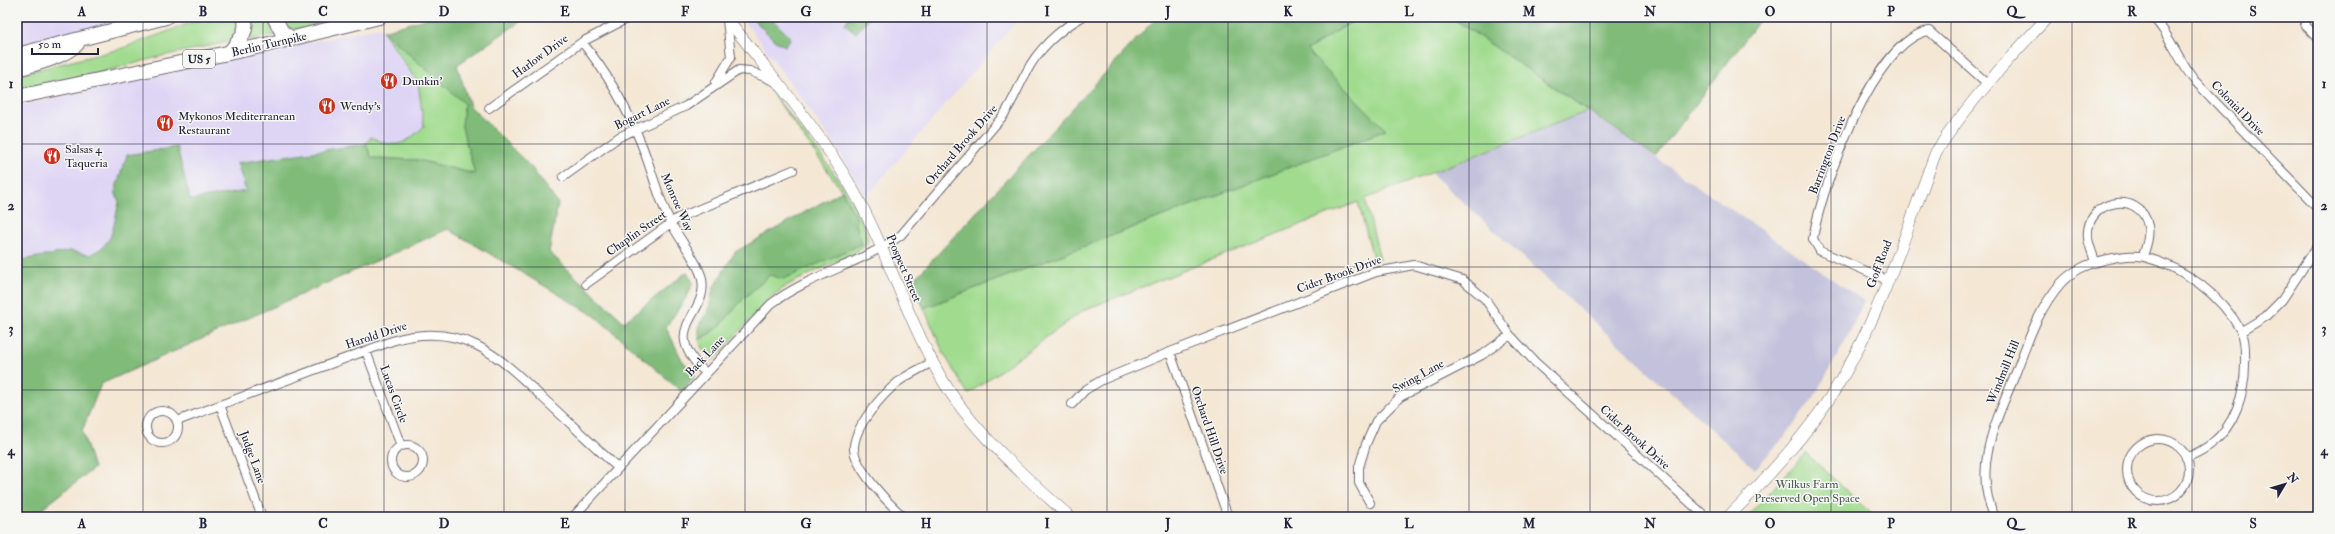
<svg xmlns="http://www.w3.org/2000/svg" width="2335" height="534" viewBox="0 0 2335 534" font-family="'IM FELL Double Pica',serif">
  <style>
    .built { fill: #ded5f5 }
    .industrial { fill: #c3c1db }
    .green { fill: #a0db8e; stroke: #617e64 }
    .forest { fill: #80bb79; stroke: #516e5a }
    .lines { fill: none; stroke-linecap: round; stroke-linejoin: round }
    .street-casing { stroke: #6c6771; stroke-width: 10 }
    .secondary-casing { stroke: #6c6771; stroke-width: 12 }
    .highway-casing { stroke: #6c6771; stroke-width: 16 }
    .street { stroke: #fff; stroke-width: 8 }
    .secondary { stroke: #fff; stroke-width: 11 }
    .highway { stroke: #fff; stroke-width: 14 }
    .grid { fill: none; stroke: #22223b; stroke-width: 1; stroke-opacity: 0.55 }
    .labels { text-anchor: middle; stroke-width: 3; stroke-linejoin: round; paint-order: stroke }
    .shield { fill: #f6f6f2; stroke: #626272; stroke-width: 1 }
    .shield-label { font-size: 11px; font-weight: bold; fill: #22223b }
    .street-label { font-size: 12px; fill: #22223b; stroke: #f6f6f2 }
    .poi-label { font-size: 12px; fill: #22223b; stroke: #f6f6f2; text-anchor: start }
    .park-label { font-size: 12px; fill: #485a54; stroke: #f6f6f2 }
    .neatline { fill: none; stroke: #22223b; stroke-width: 1.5 }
    .grid-label { font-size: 13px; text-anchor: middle; font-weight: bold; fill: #22223b }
  </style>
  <rect width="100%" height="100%" fill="#f6f6f2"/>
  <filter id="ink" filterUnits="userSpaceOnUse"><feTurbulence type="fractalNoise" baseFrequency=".025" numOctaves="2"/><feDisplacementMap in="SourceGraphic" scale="8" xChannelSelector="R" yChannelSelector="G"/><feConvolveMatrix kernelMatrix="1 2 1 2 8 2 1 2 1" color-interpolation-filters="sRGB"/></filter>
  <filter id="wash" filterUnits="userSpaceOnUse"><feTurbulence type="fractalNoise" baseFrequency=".012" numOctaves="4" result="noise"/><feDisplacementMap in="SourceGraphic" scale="16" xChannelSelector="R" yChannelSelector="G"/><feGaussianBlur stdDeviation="0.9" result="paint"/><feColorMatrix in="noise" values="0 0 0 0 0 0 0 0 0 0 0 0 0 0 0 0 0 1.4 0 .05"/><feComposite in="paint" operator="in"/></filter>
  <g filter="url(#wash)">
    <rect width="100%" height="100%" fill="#f4e7d4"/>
    <!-- built -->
    <path class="built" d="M17,17H138L17,49Z
      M741,17H751L778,24L770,17H849L856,33L870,17H1020L866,197L834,144L760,41Z
      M380,27L418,83L424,126L411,138L401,144H385L371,137L366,144L238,163L246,191L190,200L118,197L114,225L110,238L102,248L90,255L75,252L59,254L17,261V106Z"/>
    <!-- industrial -->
    <path class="industrial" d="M1588,111L1864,301L1846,340L1814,397L1787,434L1755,469L1431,173Z"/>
    <!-- green -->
    <path class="green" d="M207,17H237L240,23L235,37L223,43L162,56L95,74L17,89V75L120,49Z
      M249,17H268L275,35L250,40Z
      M280,17H339C323,23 300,36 283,25Z
      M1359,17H1451L1588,111L1365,199L1380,259L1374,261L1358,202L1084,310L968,394L944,354L924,308L1386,130L1307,50Z
      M383,31L464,103L462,127L475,174L418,160L372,158L366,144L371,137C396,150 405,145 424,126L418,83Z
      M770,90C797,126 861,198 868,241L863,248L788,285L771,297L715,358L708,361L713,356L702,349L699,340L710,334L744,298L770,275L862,244L856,224L857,219L842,191Z
      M1806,453L1875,517H1747Z"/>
    <!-- forest -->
    <path class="forest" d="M432,17H527L457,65L470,106L531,167L558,204L549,252L624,322L687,272L693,282L688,295L666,327L682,360L695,375L682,392L595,316L448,229L101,384L82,431L94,468L32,517H17V439L21,435L17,430V261L70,251L90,255L102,248L110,238L114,225L119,202L115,191L127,155L177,147L190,200L246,191L237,163L366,144L372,158L418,160L475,174L462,127L464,103L383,31Z
      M751,17H770L791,38L785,46L775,41Z
      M849,17H870L856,33L845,24Z
      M1157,17H1359L1307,50L1386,130L924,308L911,283Z
      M1451,17H1762L1656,157Z
      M842,191L857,219L856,224L862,244L793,275L783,279L770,275L744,298L720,326L699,340V325L709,309L713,288L735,252Z"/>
  </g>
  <g filter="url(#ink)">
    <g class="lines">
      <defs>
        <path id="street" d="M2153,17C2171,36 2178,60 2194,80L2318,208
          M2305,25L2318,38
          M582,42C607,73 626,106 641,143C651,168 657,193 668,217C677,237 694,255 701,275C713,315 655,326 706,373
          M716,82L731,57L727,19
          M489,108L582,42L630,17
          M563,177L619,137L686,106L739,70L750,71L776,82
          M2095,262C2093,254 2089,246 2088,238C2084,199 2141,189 2148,226C2150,236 2146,247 2143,256
          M1887,280L1820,251L1813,239C1820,191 1874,39 1929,31L1988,84
          M586,284L678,218L793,170
          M2242,331L2265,317L2282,300L2318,245
          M366,351L401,446
          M1170,352L1228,517
          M1072,404L1085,390L1102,380L1170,352L1376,272L1414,265L1463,280L1485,299L1510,335L1535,362L1706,517
          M220,405L262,517
          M146 427a16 16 0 1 1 32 0a16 16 0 1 1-32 0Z
          M177,421L392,341C461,320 497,354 544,399C569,422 593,445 618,468
          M2127 470a31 31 0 1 1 62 0a31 31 0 1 1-62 0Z
          M391 461a16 16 0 1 1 32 0a16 16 0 1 1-32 0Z
          M1370,503L1359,483V467L1366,444L1376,421L1400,397L1482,355L1510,335
          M573,517L771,304C811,274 861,264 901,235L1003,116C1013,102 1018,87 1026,73C1037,50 1060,29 1082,17
          M904,517C889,504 852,466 854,446C856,425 881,396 898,382C908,374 921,369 932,362
          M1995,517C1972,471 1995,423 2013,380C2026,347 2037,310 2061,283C2072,271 2089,263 2104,260C2116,257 2133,254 2144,257C2184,267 2221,295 2241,331C2246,340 2245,354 2245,364C2245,393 2235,426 2211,444C2204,450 2195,454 2186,458"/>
        <path id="secondary" d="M726,17C769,73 817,127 852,188C884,243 902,305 932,361C964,425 1018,470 1070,517
          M1728,517C1771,474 1817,424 1846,371C1885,302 1908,225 1936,152C1968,103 2008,59 2048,17"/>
        <path id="highway" d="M274,17L282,32L292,39
          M229,53C237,43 250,31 244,17
          M17,55L166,17
          M17,69C38,63 61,58 77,44
          M17,97L261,46L379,17"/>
      </defs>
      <!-- street casing -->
      <use href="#street" class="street-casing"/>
      <!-- secondary casing -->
      <use href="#secondary" class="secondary-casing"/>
      <!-- highway casing -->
      <use href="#highway" class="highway-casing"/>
      <!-- street -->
      <use href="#street" class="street"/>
      <!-- secondary -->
      <use href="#secondary" class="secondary"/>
      <!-- highway -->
      <use href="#highway" class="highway"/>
    </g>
  </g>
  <!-- grid -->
  <path class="grid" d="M143,17V517M263,17V517M384,17V517M504,17V517M625,17V517M745,17V517M866,17V517M987,17V517M1107,17V517M1228,17V517M1348,17V517M1469,17V517M1590,17V517M1710,17V517M1831,17V517M1951,17V517M2072,17V517M2192,17V517M17,144H2318M17,267H2318M17,390H2318"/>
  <!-- icons -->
  <defs>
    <symbol id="restaurant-disc" viewBox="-11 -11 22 22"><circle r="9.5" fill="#c8321e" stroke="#f6f6f2"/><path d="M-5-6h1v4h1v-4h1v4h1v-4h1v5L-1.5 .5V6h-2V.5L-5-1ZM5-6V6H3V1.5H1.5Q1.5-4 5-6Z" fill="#fff"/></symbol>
  </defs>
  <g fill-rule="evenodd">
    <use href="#restaurant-disc" x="379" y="71" width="20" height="20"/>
    <use href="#restaurant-disc" x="317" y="96" width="20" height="20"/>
    <use href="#restaurant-disc" x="155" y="113" width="20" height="20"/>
    <use href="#restaurant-disc" x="42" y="146" width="20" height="20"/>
  </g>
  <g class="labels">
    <!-- shield labels -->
    <rect class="shield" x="183" y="50" width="32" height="18" rx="3"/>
    <g class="shield-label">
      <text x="199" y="63">US 5</text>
    </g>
    <!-- street labels -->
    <g class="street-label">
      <text transform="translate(269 44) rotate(-13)" y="4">Berlin Turnpike</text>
      <text transform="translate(540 56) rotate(-36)" y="4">Harlow Drive</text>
      <text transform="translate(2238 108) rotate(46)" y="4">Colonial Drive</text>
      <text transform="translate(642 113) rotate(-26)" y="4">Bogart Lane</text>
      <text transform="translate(961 145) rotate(-49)" y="4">Orchard Brook Drive</text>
      <text transform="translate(1827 155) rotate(-69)" y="4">Barrington Drive</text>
      <text transform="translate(677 202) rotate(66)" y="4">Monroe Way</text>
      <text transform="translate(636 233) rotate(-35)" y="4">Chaplin Street</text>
      <text transform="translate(1879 264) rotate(-69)" y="4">Goff Road</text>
      <text transform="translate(904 268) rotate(67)" y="4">Prospect Street</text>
      <text transform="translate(1339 274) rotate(-20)" y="4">Cider Brook Drive</text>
      <text transform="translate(376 335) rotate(-18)" y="4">Harold Drive</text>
      <text transform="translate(705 356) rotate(-47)" y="4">Back Lane</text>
      <text transform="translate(2003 372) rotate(-68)" y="4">Windmill Hill</text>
      <text transform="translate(1418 376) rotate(-29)" y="4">Swing Lane</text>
      <text transform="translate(394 394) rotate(70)" y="4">Lucas Circle</text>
      <text transform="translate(1210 430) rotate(71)" y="4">Orchard Hill Drive</text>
      <text transform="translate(1635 437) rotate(42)" y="4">Cider Brook Drive</text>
      <text transform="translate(253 457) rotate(70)" y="4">Judge Lane</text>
    </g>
    <!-- poi labels -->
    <g class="poi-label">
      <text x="402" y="85">Dunkin'</text>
      <text x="340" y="110">Wendy's</text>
      <text x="178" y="120">Mykonos Mediterranean<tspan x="178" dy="14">Restaurant</tspan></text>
      <text x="65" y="153">Salsas 4<tspan x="65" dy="14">Taqueria</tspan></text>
    </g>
    <!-- park labels -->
    <g class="park-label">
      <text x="1807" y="488">Wilkus Farm<tspan x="1807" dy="14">Preserved Open Space</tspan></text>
    </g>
  </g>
  <!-- margin -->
  <rect width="2335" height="534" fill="none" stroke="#f6f6f2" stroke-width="44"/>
  <!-- north arrow -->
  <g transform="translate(2285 484) rotate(52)" stroke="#f6f6f2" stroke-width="3" paint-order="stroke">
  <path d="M0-3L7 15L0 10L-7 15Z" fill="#22223b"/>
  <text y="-6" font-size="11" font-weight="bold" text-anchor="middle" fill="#22223b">N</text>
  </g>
  <!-- scale -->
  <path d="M32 48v6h66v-6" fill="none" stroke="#22223b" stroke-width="2"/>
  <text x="38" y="48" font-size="12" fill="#22223b" stroke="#f6f6f2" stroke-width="3" paint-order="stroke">50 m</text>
  <rect x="22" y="22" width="2291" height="490" class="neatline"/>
  <g class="grid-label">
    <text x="82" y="16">A</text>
    <text x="203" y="16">B</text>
    <text x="323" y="16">C</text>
    <text x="444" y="16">D</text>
    <text x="565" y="16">E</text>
    <text x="685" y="16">F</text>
    <text x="806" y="16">G</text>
    <text x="926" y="16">H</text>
    <text x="1047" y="16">I</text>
    <text x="1168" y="16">J</text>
    <text x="1288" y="16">K</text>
    <text x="1409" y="16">L</text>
    <text x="1529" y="16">M</text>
    <text x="1650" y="16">N</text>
    <text x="1770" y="16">O</text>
    <text x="1891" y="16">P</text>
    <text x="2012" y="16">Q</text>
    <text x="2132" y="16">R</text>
    <text x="2253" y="16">S</text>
    <text x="11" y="88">1</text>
    <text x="2324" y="88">1</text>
    <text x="11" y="210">2</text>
    <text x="2324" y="210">2</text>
    <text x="11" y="333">3</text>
    <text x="2324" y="333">3</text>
    <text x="11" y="455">4</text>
    <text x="2324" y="455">4</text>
    <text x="82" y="528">A</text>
    <text x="203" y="528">B</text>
    <text x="323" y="528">C</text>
    <text x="444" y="528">D</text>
    <text x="565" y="528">E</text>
    <text x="685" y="528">F</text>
    <text x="806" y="528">G</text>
    <text x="926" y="528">H</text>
    <text x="1047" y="528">I</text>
    <text x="1168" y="528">J</text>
    <text x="1288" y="528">K</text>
    <text x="1409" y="528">L</text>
    <text x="1529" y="528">M</text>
    <text x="1650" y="528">N</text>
    <text x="1770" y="528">O</text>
    <text x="1891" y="528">P</text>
    <text x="2012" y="528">Q</text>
    <text x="2132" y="528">R</text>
    <text x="2253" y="528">S</text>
  </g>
</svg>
